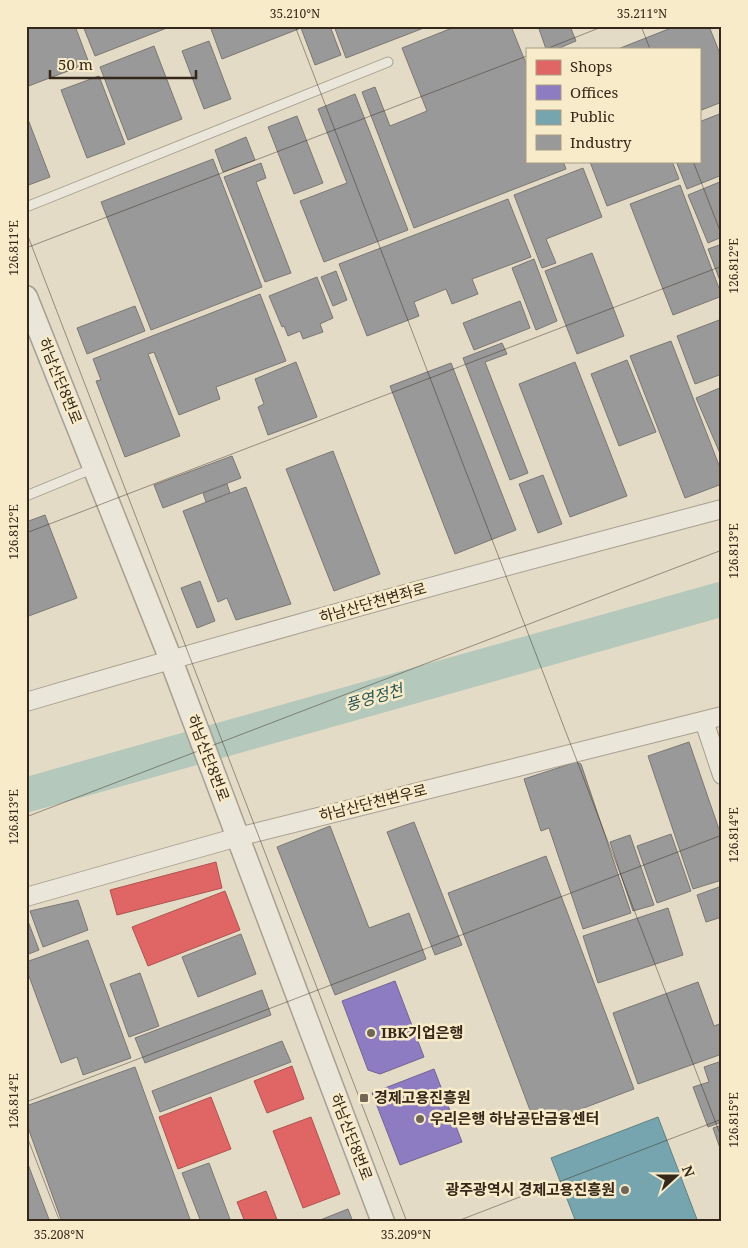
<svg xmlns="http://www.w3.org/2000/svg" width="748" height="1248" viewBox="0 0 748 1248" font-family="'Noto Serif','Noto Sans KR',serif">
  <style>
    .shops { fill: #e06666; stroke: #ad534f }
    .offices { fill: #8e7cc3; stroke: #736390 }
    .public { fill: #76a5af; stroke: #628082 }
    .industry { fill: #999; stroke: #7b7773 }
    .lines { fill: none; stroke-linecap: round; stroke-linejoin: round }
    .river { stroke: #b4c8bc; stroke-width: 35 }
    .service-casing { stroke: #a89f91; stroke-width: 11 }
    .minor-casing { stroke: #a89f91; stroke-width: 20 }
    .tertiary-casing { stroke: #a89f91; stroke-width: 25 }
    .service { stroke: #ebe6da; stroke-width: 9 }
    .minor { stroke: #ebe6da; stroke-width: 18 }
    .tertiary { stroke: #ebe6da; stroke-width: 22 }
    .ticks { fill: none; stroke: #35281a; stroke-width: 1; stroke-opacity: 0.45 }
    .poi-dot { fill: #726757; stroke: #f7ebca; stroke-width: 2 }
    .labels { text-anchor: middle; stroke-width: 5; stroke-linejoin: round; paint-order: stroke }
    .street-label { font-size: 15px; fill: #35281a; stroke: #f7ebca }
    .poi-label { font-size: 15px; font-weight: bold; fill: #35281a; stroke: #f7ebca; text-anchor: start }
    .water-label { font-size: 16px; font-style: italic; fill: #285654; stroke: #f7ebca }
    .neatline { fill: none; stroke: #35281a; stroke-width: 2 }
    .ticks-label { font-size: 12px; text-anchor: middle; fill: #35281a }
  </style>
  <rect width="100%" height="100%" fill="#e4dbc7"/>
  <!-- shops -->
  <path class="shops" d="M216,862L222,888L117,915L110,890Z
    M225,891L240,930L148,966L132,927Z
    M292,1066L304,1099L267,1113L254,1081Z
    M211,1097L231,1149L178,1169L159,1117Z
    M311,1117L340,1194L303,1208L273,1131Z
    M266,1191L278,1222H245L237,1202Z"/>
  <!-- offices -->
  <path class="offices" d="M395,981L424,1057L380,1074L368,1070L342,1001Z
    M434,1069L462,1142L400,1165L372,1093Z"/>
  <!-- public -->
  <path class="public" d="M658,1117L698,1222H576L551,1158Z"/>
  <!-- industry -->
  <path class="industry" d="M26,26H75L89,63L26,87Z
    M83,26H172L95,56Z
    M210,26H330L341,55L315,65L301,28L222,59Z
    M334,26H429L346,58Z
    M457,26H511L527,66V161H563L566,169L414,228L362,92L375,87L390,126L427,111L402,48Z
    M538,26H570L576,41L557,49H546Z
    M676,26H709L722,59V102L699,111V49H618Z
    M209,41L231,99L204,109L182,51Z
    M154,46L182,119L128,140L100,67Z
    M99,76L125,144L87,158L61,90Z
    M355,94L408,230L324,262L300,201L347,183L318,109Z
    M722,113V175L687,189L676,161H699V122Z
    M26,114L50,177L26,186Z
    M297,116L323,183L294,194L268,127Z
    M246,137L255,160L223,172L215,150Z
    M213,159L262,287L151,330L101,202Z
    M592,161H672L679,179L607,206L590,162Z
    M261,163L266,178L256,182L291,273L265,282L224,177Z
    M583,168L602,217L546,239L556,263L542,268L514,195Z
    M722,181V237L708,243L688,195Z
    M680,185L722,296L673,315L630,204Z
    M508,199L531,257L472,279L478,294L452,304L446,289L414,302L419,316L367,336L339,264Z
    M722,244V286L708,249Z
    M592,253L624,336L577,354L545,271Z
    M534,259L557,321L536,330L512,268Z
    M336,271L347,300L333,306L321,277Z
    M317,277L333,318L320,324L323,332L303,339L300,331L288,336L284,326L282,327L269,296Z
    M260,294L286,361L216,387L220,399L179,415L154,352L148,354L180,436L125,457L96,381L101,380L93,359Z
    M520,301L530,328L474,350L463,323Z
    M135,306L145,331L87,354L77,328Z
    M722,319V374L695,384L677,336Z
    M671,341L722,473V484L685,498L630,356Z
    M502,343L507,354L485,362L528,473L510,480L463,358Z
    M627,360L656,432L619,446L591,374Z
    M296,362L317,417L268,435L258,407L264,404L255,379Z
    M575,362L627,496L570,517L519,384Z
    M451,363L516,530L455,554L390,386Z
    M722,387V458L696,398Z
    M333,451L380,574L334,591L286,469Z
    M232,456L241,478L163,508L154,485Z
    M543,475L562,524L538,533L519,484Z
    M227,484L230,493L206,502L203,493Z
    M246,487L291,604L236,620L227,598L218,602L183,511Z
    M45,515L77,598L26,617V522Z
    M200,581L215,621L197,628L181,588Z
    M689,742L722,838V880L693,889L648,756Z
    M576,762L581,764L631,913L583,929L549,828L541,831L524,779Z
    M414,822L462,945L435,955L387,832Z
    M330,826L369,928L409,913L426,959L335,995L277,847Z
    M671,834L691,891L657,903L637,846Z
    M630,835L654,905L633,911L610,842Z
    M546,856L634,1089L536,1126L448,893Z
    M722,886V917L706,922L697,895Z
    M78,900L88,930L43,947L30,911Z
    M668,908L683,955L598,983L583,936Z
    M26,916L39,950L26,955Z
    M241,934L256,974L198,997L182,957Z
    M88,940L131,1058L83,1075L77,1057L61,1063L26,968V962Z
    M140,973L159,1026L129,1037L110,984Z
    M698,982L714,1026L722,1023V1054L638,1084L613,1013Z
    M262,990L271,1015L145,1063L135,1038Z
    M282,1041L291,1062L160,1112L152,1091Z
    M719,1062L722,1070V1122L708,1127L693,1087L709,1082L704,1067Z
    M135,1067L191,1222H62L26,1122V1106Z
    M722,1125V1154L713,1128Z
    M26,1159L50,1222H26Z
    M209,1163L231,1222H201L182,1173Z
    M348,1209L353,1222H315Z"/>
  <g class="lines">
    <!-- river -->
    <path class="river" d="M26,795L722,599"/>
    <defs>
      <path id="service" d="M26,207L388,62
        M26,496L94,468"/>
      <path id="minor" d="M26,702C257,634 489,570 722,509
        M704,721L722,775
        M26,897L238,837L722,716"/>
      <path id="tertiary" d="M26,297L171,660L383,1222"/>
    </defs>
    <!-- service casing -->
    <use href="#service" class="service-casing"/>
    <!-- minor casing -->
    <use href="#minor" class="minor-casing"/>
    <!-- tertiary casing -->
    <use href="#tertiary" class="tertiary-casing"/>
    <!-- service -->
    <use href="#service" class="service"/>
    <!-- minor -->
    <use href="#minor" class="minor"/>
    <!-- tertiary -->
    <use href="#tertiary" class="tertiary"/>
  </g>
  <!-- ticks -->
  <path class="ticks" d="M295,26L722,1139M641,26L650,49M546,49L604,26M693,161L722,236M26,231L407,1222M26,248L527,56M26,533L722,266M26,817L722,550M26,1102L722,835M26,1134L60,1222M455,1222L722,1119"/>
  <!-- markers -->
  <g class="poi-dot">
    <circle cx="371" cy="1033" r="5"/>
    <rect x="359" y="1093" width="10" height="10" rx="2.5"/>
    <circle cx="420" cy="1119" r="5"/>
    <circle cx="625" cy="1190" r="5"/>
  </g>
  <g class="labels">
    <!-- street labels -->
    <g class="street-label">
      <text transform="translate(60 381) rotate(68)" y="5">하남산단8번로</text>
      <text transform="translate(373 603) rotate(-16)" y="5">하남산단천변좌로</text>
      <text transform="translate(208 758) rotate(69)" y="5">하남산단8번로</text>
      <text transform="translate(373 803) rotate(-14)" y="5">하남산단천변우로</text>
      <text transform="translate(351 1137) rotate(69)" y="5">하남산단8번로</text>
    </g>
    <!-- poi labels -->
    <g class="poi-label">
      <text x="381" y="1038">IBK기업은행</text>
      <text x="374" y="1103">경제고용진흥원</text>
      <text x="430" y="1124">우리은행 하남공단금융센터</text>
      <text x="615" y="1195" text-anchor="end">광주광역시 경제고용진흥원</text>
    </g>
    <!-- water labels -->
    <g class="water-label">
      <text transform="translate(374 697) rotate(-16)" y="6">풍영정천</text>
    </g>
  </g>
  <!-- border -->
  <rect width="748" height="1248" fill="none" stroke="#f7ebca" stroke-width="55"/>
  <!-- legend -->
  <rect x="526" y="48" width="175" height="115" fill="#f7ebca" stroke="#a99d84"/>
  <rect x="536" y="60" width="25" height="15" fill="#e06666" stroke="#a99d84"/>
  <text x="570" y="72" font-size="15" fill="#35281a">Shops</text>
  <rect x="536" y="85" width="25" height="15" fill="#8e7cc3" stroke="#a99d84"/>
  <text x="570" y="98" font-size="15" fill="#35281a">Offices</text>
  <rect x="536" y="110" width="25" height="15" fill="#76a5af" stroke="#a99d84"/>
  <text x="570" y="122" font-size="15" fill="#35281a">Public</text>
  <rect x="536" y="135" width="25" height="15" fill="#999999" stroke="#a99d84"/>
  <text x="570" y="148" font-size="15" fill="#35281a">Industry</text>
  <!-- north arrow -->
  <g transform="translate(676 1176) rotate(69)" stroke="#f7ebca" stroke-width="4" paint-order="stroke">
  <path d="M0-4L9 19L0 12L-9 19Z" fill="#35281a"/>
  <text y="-8" font-size="14" font-weight="bold" text-anchor="middle" fill="#35281a">N</text>
  </g>
  <!-- scale -->
  <path d="M50 70v8h146v-8" fill="none" stroke="#35281a" stroke-width="2.5"/>
  <text x="58" y="70" font-size="15" fill="#35281a" stroke="#f7ebca" stroke-width="4" paint-order="stroke">50 m</text>
  <rect x="28" y="28" width="692" height="1192" class="neatline"/>
  <g class="ticks-label">
    <text x="295" y="18">35.210°N</text>
    <text x="642" y="18">35.211°N</text>
    <text transform="translate(14 248) rotate(-90)" y="4">126.811°E</text>
    <text transform="translate(734 266) rotate(-90)" y="4">126.812°E</text>
    <text transform="translate(14 532) rotate(-90)" y="4">126.812°E</text>
    <text transform="translate(734 551) rotate(-90)" y="4">126.813°E</text>
    <text transform="translate(14 817) rotate(-90)" y="4">126.813°E</text>
    <text transform="translate(734 835) rotate(-90)" y="4">126.814°E</text>
    <text transform="translate(14 1101) rotate(-90)" y="4">126.814°E</text>
    <text transform="translate(734 1120) rotate(-90)" y="4">126.815°E</text>
    <text x="59" y="1239">35.208°N</text>
    <text x="406" y="1239">35.209°N</text>
  </g>
</svg>
